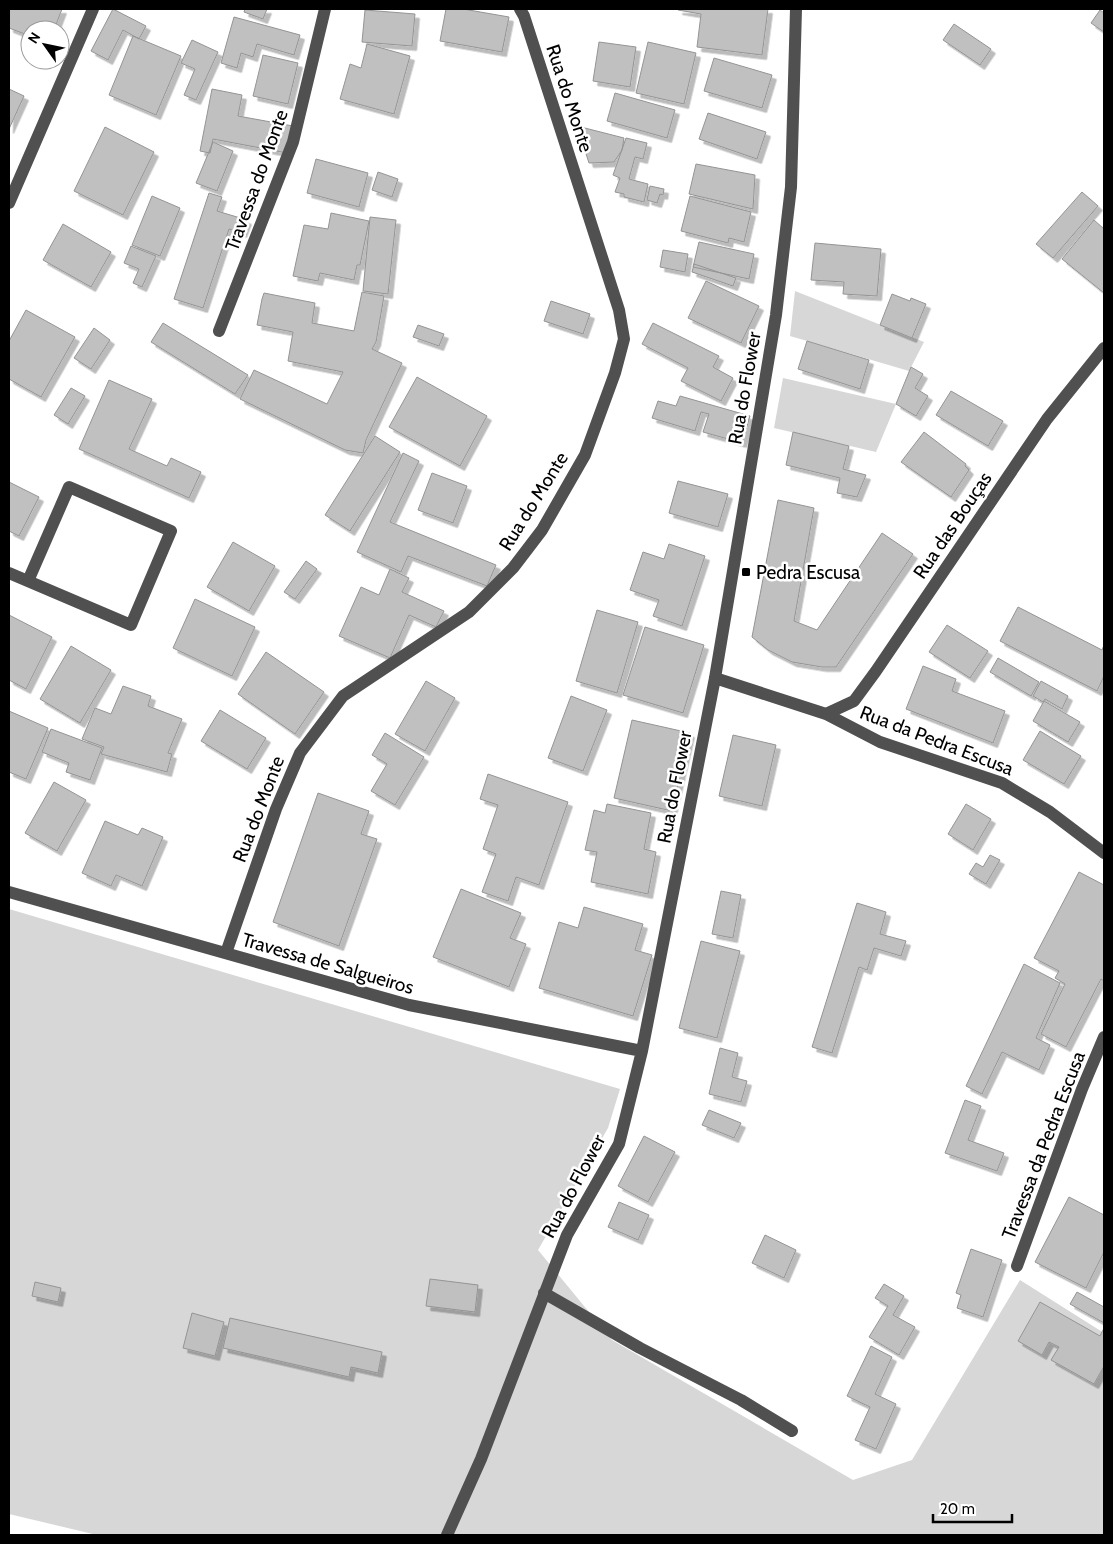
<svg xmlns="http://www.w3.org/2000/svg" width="1113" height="1544" viewBox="0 0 1113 1544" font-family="Cabin,sans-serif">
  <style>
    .green { fill: #d7d7d7 }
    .building { fill: #c0c0c0; stroke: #949494; filter: url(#shadow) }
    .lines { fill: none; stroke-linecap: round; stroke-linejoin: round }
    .minor { stroke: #505050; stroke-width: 12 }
    .poi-dot { fill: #000; stroke: #fff; stroke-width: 2 }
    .labels { text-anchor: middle; stroke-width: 5; stroke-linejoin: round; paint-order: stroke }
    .street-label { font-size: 19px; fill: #000; stroke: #fff }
    .poi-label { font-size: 19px; fill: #000; stroke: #fff; text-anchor: start }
  </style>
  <defs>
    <filter id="shadow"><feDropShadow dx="4.5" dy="4.5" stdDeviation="0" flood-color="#0004"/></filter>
  </defs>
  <rect width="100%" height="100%" fill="#fff"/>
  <!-- green -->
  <path class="green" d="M795,291L924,342L909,371L790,336Z
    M783,378L896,404L876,452L774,428Z
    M9,909L620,1089L608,1128L538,1250L612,1340L853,1480L912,1460L1020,1280L1104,1333V1535H97L9,1514Z"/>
  <!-- building -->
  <path class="building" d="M9,9H62L54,30H30V36L9,28Z
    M113,9L146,26L139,39L123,30L108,60L91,51Z
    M245,9H267L263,19L244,12Z
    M446,9H463L509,17L502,52L440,41Z
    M678,9H768L762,55L697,47L701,14L678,10Z
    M365,10L415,14L412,46L362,42Z
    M1100,10L1104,13V32L1091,23Z
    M234,17L300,35L294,55L257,44L253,57L241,53L237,68L221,63Z
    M954,24L991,49L980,65L943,40Z
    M133,36L181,56L156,115L109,95Z
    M192,40L218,52L196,100L184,95L195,69L181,63Z
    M599,42L636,47L630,87L593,81Z
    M648,42L696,53L684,104L636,93Z
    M367,44L410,56L394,114L340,99L350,64L361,68Z
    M263,55L298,63L288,104L253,96Z
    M714,58L772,75L762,108L704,91Z
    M9,89L24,96L9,129Z
    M212,89L242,95L238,116L293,126L287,153L213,139L210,153L200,151Z
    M615,93L675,110L667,138L607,121Z
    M708,113L766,132L757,159L699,139Z
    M577,126L624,138L622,150L614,162L589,163Z
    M105,127L154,152L123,215L74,191Z
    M626,138L647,143L643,159L635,157L629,179L648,184L644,202L624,197V194L615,192L620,178L613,175Z
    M213,142L233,151L217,191L196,183Z
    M316,159L368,173L359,207L307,193Z
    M696,164L755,175L753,209L689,194Z
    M378,172L398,179L392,197L372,190Z
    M650,186L664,189L663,195L660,194L657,203L647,200Z
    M1082,192L1098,206L1053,258L1036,244Z
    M209,193L222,197L217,211L247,220L242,233L229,229L203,308L174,299Z
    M152,196L180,208L160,256L132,245Z
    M690,196L751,212L744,242L729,238L728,243L681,231Z
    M331,213L369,221L360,265H357L354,280L320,273L318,281L293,276L304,225L328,229Z
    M370,217L396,220L388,294L363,291Z
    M1094,220L1104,229V293L1062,259Z
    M63,224L111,252L91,287L43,260Z
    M699,242L754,254L749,279L693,267Z
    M815,243L881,249L877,296L843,294L844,282L811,280Z
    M131,246L156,256L142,287L133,283L139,269L124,263Z
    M663,250L688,254L685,272L660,267Z
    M694,264L736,278L733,286L692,272Z
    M706,281L759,306L741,343L688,318Z
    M362,292L384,296L376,342L372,349L402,363L366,440L363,453L345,450L240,399L254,370L327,404L343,372L288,361L293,332L257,325L262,299L264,293L315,303L312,323L354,331Z
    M892,294L910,301L911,298L926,304L912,338L880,325Z
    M551,301L590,314L583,334L544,321Z
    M26,310L75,337L41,397L9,379V341Z
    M163,323L248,375L235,394L151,342Z
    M653,323L719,356L713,367L733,378L721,401L681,381L688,368L642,344Z
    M418,325L444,334L439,346L413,337Z
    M94,328L110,340L91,369L74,358Z
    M807,341L869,360L860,389L798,369Z
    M911,367L923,374L915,388L928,396L916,416L896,404Z
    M417,377L487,416L460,466L389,427Z
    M109,380L152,399L129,449L167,466L171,458L201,472L189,498L79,449Z
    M71,388L85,396L68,424L54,415Z
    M951,391L1003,421L988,446L936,415Z
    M680,396L750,416L742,443L703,432L709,414L701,412L695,431L652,418L658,401L676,406Z
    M793,432L849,446L843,469L866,475L857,497L837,493L840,478L786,465Z
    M924,432L966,464L965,466L969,470L951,497L901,462Z
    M375,436L400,452L350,531L325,515Z
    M403,453L419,461L390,522L496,565L487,586L408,556L401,572L357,552Z
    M432,473L467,486L453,523L418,510Z
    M678,481L728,494L718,527L669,513Z
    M9,482L39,497L19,536L9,531Z
    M778,500L814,508L794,621L817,630L882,533L913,554L836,667H822L792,662L768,650L752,637Z
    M233,542L275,566L249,611L207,587Z
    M669,544L705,556L682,626L653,616L659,600L630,590L643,552L664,559Z
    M306,561L317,569L295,599L284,592Z
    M390,569L409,578L402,592L444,611L436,627L409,615L390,658L339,636L361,587L379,595Z
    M195,599L255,627L232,676L173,648Z
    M1018,607L1102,650L1104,645V676L1097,691L1000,641Z
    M597,610L638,622L617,693L576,681Z
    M9,615L52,637L26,689L9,680Z
    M947,625L988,651L970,678L929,652Z
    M645,627L704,645L683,713L623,695Z
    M71,646L111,670L80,723L40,699Z
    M266,652L324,692L295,734L238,694Z
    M998,658L1039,682L1031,696L990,672Z
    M923,666L956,679L952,691L1005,711L993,743L906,709Z
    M426,681L455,698L425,751L395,734Z
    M1041,681L1068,696L1062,709L1045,699L1043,702L1033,696Z
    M123,686L151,696L148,706L182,719L168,753L172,754L167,772L101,754L104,747L82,739L95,708L111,714Z
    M571,696L607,710L583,771L548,758Z
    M1044,701L1080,722L1068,742L1033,721Z
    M220,710L266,738L247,769L201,741Z
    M9,711L48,728L26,779L9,772Z
    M632,720L690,733L672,811L614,798Z
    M51,729L102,748L90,780L66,772L69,763L42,752Z
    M1040,731L1081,756L1064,784L1023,760Z
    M385,733L424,757L395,805L371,791L387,764L372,755Z
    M733,735L776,745L762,806L719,796Z
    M488,774L568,802L539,885L516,877L508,901L482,892L496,854L483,849L498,805L480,799Z
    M54,782L86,800L57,851L25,833Z
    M318,793L369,811L361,834L377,839L339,946L273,922Z
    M607,804L651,813L644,849L656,852L648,894L591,882L597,852L585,850L594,810L605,813Z
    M966,804L991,819L973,850L948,834Z
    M105,821L138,835L142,828L163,837L142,886L116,875L111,886L82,873Z
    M990,855L1000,860L986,884L969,874L976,863L983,867Z
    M1079,872L1104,885V981L1101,979L1066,1047L1041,1034L1065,984L1055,978L1059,971L1034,958Z
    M461,889L521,913L510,938L526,944L509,987L433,957Z
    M721,891L741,895L733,938L712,934Z
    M857,903L886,912L880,934L906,941L901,956L874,948L867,970L859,967L832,1053L812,1047Z
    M584,907L643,924L635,950L652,955L633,1016L539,988L559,922L578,928Z
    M701,941L740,951L717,1038L679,1028Z
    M1024,964L1060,983L1036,1038L1050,1045L1039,1070L1002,1052L982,1094L966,1086Z
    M720,1048L738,1053L732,1077L747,1081L741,1102L709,1094Z
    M965,1100L981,1106L968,1140L1004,1153L997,1171L945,1153Z
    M709,1110L741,1123L734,1138L702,1125Z
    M644,1136L675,1152L648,1202L618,1186Z
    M1069,1197L1104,1215V1252L1086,1288L1035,1262Z
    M619,1202L649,1215L638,1240L608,1227Z
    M765,1235L796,1250L784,1278L752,1263Z
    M971,1249L1002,1260L983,1317L957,1308L961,1295L956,1293Z
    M430,1279L478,1285L475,1312L426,1306Z
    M35,1282L61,1288L58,1302L32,1296Z
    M884,1284L904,1296L893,1315L915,1327L899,1355L869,1337L888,1306L875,1298Z
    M1077,1292L1104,1307V1323L1070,1304Z
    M1040,1302L1100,1336L1104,1328V1366L1094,1384L1051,1360L1059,1347L1049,1342L1042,1355L1018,1341Z
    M192,1313L224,1322L215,1356L183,1348Z
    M230,1318L382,1352L378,1373L351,1367L349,1377L223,1348Z
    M871,1346L892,1357L875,1394L896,1404L876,1449L855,1440L870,1407L847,1396Z"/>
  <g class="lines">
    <!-- minor -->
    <path class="minor" d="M9,203L93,9
      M219,331L293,142L325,9
      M9,573L131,625L171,531L69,487L28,581
      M715,678L826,714L880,742L1002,783L1050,812L1104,853
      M826,714L854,701L876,671L1047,419L1104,348
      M9,892L409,1005L642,1051
      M226,953L276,809L300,753L343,696L469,612L513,568L542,530L585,455L615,373L624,339L619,310L524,16L520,9
      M1017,1266L1082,1089L1104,1037
      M544,1293L640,1348L741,1400L792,1431
      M447,1535L481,1459L567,1235L619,1144L642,1051L715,678L776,315L791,187L796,9"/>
  </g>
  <!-- markers -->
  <rect class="poi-dot" x="741" y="567" width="10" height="10" rx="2.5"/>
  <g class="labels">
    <!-- street labels -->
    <g class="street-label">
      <text transform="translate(570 98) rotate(72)" y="7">Rua do Monte</text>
      <text transform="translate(256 180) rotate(-70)" y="7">Travessa do Monte</text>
      <text transform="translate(744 388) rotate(-80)" y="7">Rua do Flower</text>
      <text transform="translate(533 501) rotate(-58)" y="7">Rua do Monte</text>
      <text transform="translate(952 525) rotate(-56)" y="7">Rua das Bouças</text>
      <text transform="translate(937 740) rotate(21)" y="7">Rua da Pedra Escusa</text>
      <text transform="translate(674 787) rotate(-79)" y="7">Rua do Flower</text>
      <text transform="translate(258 809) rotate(-69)" y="7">Rua do Monte</text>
      <text transform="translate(328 963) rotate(16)" y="7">Travessa de Salgueiros</text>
      <text transform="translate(1043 1145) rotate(-69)" y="7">Travessa da Pedra Escusa</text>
      <text transform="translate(573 1186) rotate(-62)" y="7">Rua do Flower</text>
    </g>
    <!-- poi labels -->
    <g class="poi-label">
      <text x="756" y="579">Pedra Escusa</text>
    </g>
  </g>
  <!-- border -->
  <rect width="1113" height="1544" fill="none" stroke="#000000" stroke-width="20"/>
  <!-- north arrow -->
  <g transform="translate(45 45) rotate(303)"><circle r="24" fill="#ffffff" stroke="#999999"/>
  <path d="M0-4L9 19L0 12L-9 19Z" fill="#000000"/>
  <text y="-8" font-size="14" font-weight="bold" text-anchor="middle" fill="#000000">N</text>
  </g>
  <!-- scale -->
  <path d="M933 1514v8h79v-8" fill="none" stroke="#000000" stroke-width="2.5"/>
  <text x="940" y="1514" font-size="15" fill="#000000" stroke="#ffffff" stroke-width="4" paint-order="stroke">20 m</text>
</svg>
